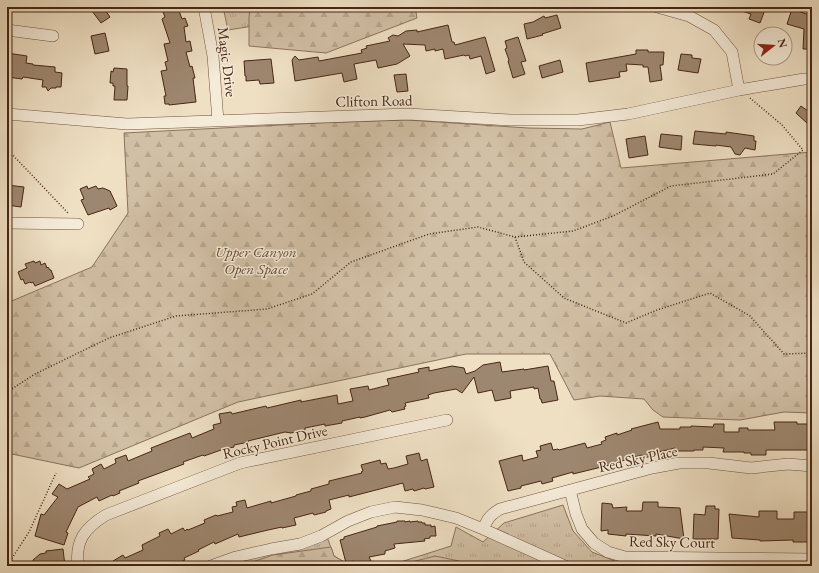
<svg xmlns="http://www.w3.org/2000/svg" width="819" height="573" viewBox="0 0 819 573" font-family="'EB Garamond',serif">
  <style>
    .grass { fill: url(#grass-tufts); stroke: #8c735d }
    .forest { fill: url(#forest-firs); stroke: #8c735d }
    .building { fill: #9e8770; stroke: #472614 }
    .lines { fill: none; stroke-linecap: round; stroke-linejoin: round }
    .minor-casing { stroke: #715440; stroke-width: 12 }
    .path { stroke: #472614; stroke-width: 1.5; stroke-dasharray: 1 2; stroke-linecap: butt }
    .minor { stroke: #f5ebd9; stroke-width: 11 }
    .labels { text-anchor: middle; stroke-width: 3; stroke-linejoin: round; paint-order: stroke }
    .street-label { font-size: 15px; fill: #472614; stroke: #f5ebd9 }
    .park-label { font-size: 15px; font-style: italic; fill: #6a4c38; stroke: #f5ebd9 }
  </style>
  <defs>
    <pattern id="grass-tufts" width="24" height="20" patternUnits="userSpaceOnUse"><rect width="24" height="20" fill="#d2c0a6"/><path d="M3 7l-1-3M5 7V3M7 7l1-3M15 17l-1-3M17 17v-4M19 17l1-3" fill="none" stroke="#b6a58e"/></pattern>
    <pattern id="forest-firs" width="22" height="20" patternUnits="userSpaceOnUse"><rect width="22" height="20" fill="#d2c0a6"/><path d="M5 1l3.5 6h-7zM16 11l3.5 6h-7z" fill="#b6a58e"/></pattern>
  </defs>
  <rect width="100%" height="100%" fill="#efe0c4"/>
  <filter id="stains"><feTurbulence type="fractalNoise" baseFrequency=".005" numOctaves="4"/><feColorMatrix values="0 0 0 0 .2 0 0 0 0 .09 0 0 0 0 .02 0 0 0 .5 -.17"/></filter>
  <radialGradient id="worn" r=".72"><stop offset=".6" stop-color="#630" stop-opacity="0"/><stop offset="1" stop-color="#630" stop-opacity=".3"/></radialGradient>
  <!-- grass -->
  <path class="grass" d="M223,7H277L279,22L228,30Z
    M563,505L573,531L592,552L625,565L812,566H388L451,546L456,527L483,542L504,523Z
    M327,537L334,556L351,566H213Z"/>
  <!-- forest -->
  <path class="forest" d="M250,7H415L417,18L326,53L249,46V18Z
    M407,120L528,128L582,129L610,122L621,168L812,152V413L784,412L740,420L663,417L653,410L644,399L600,396L574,400L550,354H466L238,402L79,468L7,453V303L92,267L128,213L124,133L320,123Z
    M331,547L334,556L351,566H241L273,555Z
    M435,556L483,566H396Z"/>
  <!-- building -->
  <path class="building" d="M89,7H103L110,17L101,23Z
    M734,7H766L760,23L749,19L751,14L733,8Z
    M178,8L182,19L185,18L188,26L184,27L186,42L190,41L192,51L186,52L190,67L192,66L195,78H193L196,102L169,105V104H165L164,96H166L161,71L167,70L165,62L168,61L164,44L170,43L162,19L165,17L163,12Z
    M792,9L812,16V49H803L804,29L787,24Z
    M557,15L561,28L542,34L543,35L527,39L524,24L533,22L544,16L545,18Z
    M448,25L452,42H454L455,45L485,37L495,71L486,74L481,56L470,59L469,55L465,56L464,55L445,59L443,49L435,51V49L426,51L425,45L403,44L410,56L397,64L378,68L376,60L354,64L357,79L344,82L342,73L295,81L292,60L295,56L299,60L318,57L319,61L362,53L361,50L367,48L366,46L390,41L388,38L393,35L398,36L406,31L417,30V32Z
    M105,33L109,51L95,54L91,36Z
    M518,37L526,61L521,62L525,74L513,78L508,61L509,60L505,49L507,48L505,41Z
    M636,50H648V52H664L663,65H660L662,80L650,82L648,67H643V65L626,64L627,71L619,72L620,77L589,82L586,63L636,54Z
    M7,53L27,56L26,63L33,64V65L55,67V72L62,73L61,87H56V88H51L48,91L46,87H42L43,80L23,77L22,79L7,77Z
    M681,54L692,55V58L701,59L698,73L678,70Z
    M271,59L274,83L260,84L259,80L246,81V76H245L244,61Z
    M560,60L563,72L542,78L539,66Z
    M114,68L127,69V86H128L127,100H114L115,86H113V83H110L111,71L113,72Z
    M406,74L408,91L397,92L394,75Z
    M801,106L812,114V124L809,122L808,124L796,113Z
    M695,131L726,134V132L754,136V141H756L755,150L745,148L740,155L735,154L731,147L716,145V146L693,144Z
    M661,134L682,136L681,150L659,147Z
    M645,136L648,155L629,158L626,139Z
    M7,185L24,187L21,207L7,205Z
    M87,186L88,189L96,186L98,189L103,188L110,191L117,206L110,210L109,208L88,215L81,200L84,199L80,189Z
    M34,261L35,263L40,261L41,265L45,263L47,268L48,267L50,270H51L54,278L35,286L33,282L31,283L30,282L25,284L23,279L21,280L18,272L27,268L25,264Z
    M500,362L502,372L524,369V370L548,366L551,381H554L558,400L542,403L541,399H540L538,388L534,389V387L510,391L511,398L495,401L492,390L478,393L474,377L462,393L456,389L434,393L428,395L429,398L405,403L406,406L404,407L405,409L392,412L390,410L365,417L360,418V417L342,421V423L325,426V424L305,428V430L291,433L285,432L248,441L249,442L234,445V447L221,450L204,456L203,455L183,462L184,464L138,481L139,483L119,491L120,493L113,496L112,495L99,501L97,497L78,507L66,532L68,533L64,545L35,536L41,514L44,515L58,497L52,494L59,484L67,489L90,479L88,477L94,474L92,469L101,464L104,469L116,463L115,459L126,455L128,461L152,451L151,448L190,433L192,438L214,429L213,425L221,423L219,414L231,412L232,414L266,406L267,408L301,400V402L337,395L338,404L353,401L350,389L368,386L369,390L389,385L387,379L419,372L418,369L429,367V371L452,366L464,368L466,374L475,371L483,365Z
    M658,422L660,429H680V427H691V426L713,427L714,424H724V432H739V428H748V430H775L774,422H797V424H812V450H766V455H751V453H744V452H723L724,448L703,447V450H694V451H675V448L651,454L652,456L643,458L642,455L618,462V463L573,474V472L552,478L553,481L542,484L541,481L521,486V488L508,491L499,461L522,455L523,461L538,457L536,451L541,450L540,446L551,443L553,450L558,449L559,450L585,443L587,448L602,444L601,442L606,440L605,437L617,433V435L632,430L631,429Z
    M419,453L421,461L427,459L434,487L425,489L424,488L414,491L413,489L405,491L403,483L349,497V495L329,500L331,509L326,511V512L314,515L313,513L294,518L296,525L282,528V527L268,530L239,537L238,534L215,544L214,542L198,550L199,551L184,558L185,560L173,566H109L114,563L113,561L123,555L125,558L143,550L142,545L160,536L159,533L168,529L171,534L183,528L185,531L187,529L188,530L205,523L204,520L216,515L217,516L233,512L232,507L237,506L236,502L245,500L247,508L271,501V503L296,496V495L311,491V489L329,484V481L362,473L361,472L363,471L361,465L380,460L381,464L386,463L388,469L394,468L408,464L406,456Z
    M643,502H658V507L680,508L684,539L656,534V536L626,534V536L608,534V530L601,531L602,503L612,504L613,508L627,507L626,511H642Z
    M706,506H715V509H719L718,539H693L694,514L705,515Z
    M759,511H777V519H794V512H812V542H793V540L760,541V540L732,538L729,514L759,517Z
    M397,521H405V522L410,521V522L418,521V522H422V523H425V525H431V527L435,526L436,536H430V538L424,539L425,541L394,544L395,548L385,551V554L369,557L371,561L364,563V564L355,566L353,561L346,563L340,540L344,539V537L377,527V526L397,522Z
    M63,549L65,566H34L33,560L40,554L46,553V551Z"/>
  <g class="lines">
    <defs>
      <path id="minor" d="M204,7L213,56L218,121
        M657,7L689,16L714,30L732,52L739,90
        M7,30L53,36
        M7,114L127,124L408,114L510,120H578L628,114L739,90L804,79H812
        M7,223L78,224
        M570,490L576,514L582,529L594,543L608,552L625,557L812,559
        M483,529C488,518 490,515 500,509L652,468L679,463H709L751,468L788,464L812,466
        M78,566C75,540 85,528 106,515L240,463L447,420
        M211,566L236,557L271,549L300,544L321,536L348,521L371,512L395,507L422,510L456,518L483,529L565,566"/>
    </defs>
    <!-- minor casing -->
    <use href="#minor" class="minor-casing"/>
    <!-- path -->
    <path class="path" d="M7,149L69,214
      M515,237L524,262L564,298L626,323L657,310L710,293L750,316L784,354L812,353
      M7,392L35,374L109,338L176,316L267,309L312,294L351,262L429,234L478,227L515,237L573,231L613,216L671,186L773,174L803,150L782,125L750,98
      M7,566L29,532L56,473"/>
    <!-- minor -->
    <use href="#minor" class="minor"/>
  </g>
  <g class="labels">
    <!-- street labels -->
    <g class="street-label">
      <text transform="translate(227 62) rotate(83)" y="5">Magic Drive</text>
      <text transform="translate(374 101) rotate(-1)" y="5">Clifton Road</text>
      <text transform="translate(275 442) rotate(-13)" y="5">Rocky Point Drive</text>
      <text transform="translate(638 459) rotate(-12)" y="5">Red Sky Place</text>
      <text transform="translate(672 542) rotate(1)" y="5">Red Sky Court</text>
    </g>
    <!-- park labels -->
    <g class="park-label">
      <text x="256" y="257">Upper Canyon<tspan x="256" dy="17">Open Space</tspan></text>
    </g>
  </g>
  <!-- margin -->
  <rect width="819" height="573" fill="none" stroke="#efe0c4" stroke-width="24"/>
  <rect x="8" y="8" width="803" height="557" fill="none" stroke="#472614" stroke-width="2"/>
  <rect x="12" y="12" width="795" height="549" fill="none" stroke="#472614"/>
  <!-- north arrow -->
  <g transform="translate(773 46) rotate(73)"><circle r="19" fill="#f5ebd9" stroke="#af9c8a"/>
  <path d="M0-3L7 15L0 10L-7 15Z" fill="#8f2418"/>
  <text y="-6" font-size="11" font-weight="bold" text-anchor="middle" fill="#472614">N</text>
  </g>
  <rect width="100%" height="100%" filter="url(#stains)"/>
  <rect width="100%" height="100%" fill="url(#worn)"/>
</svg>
